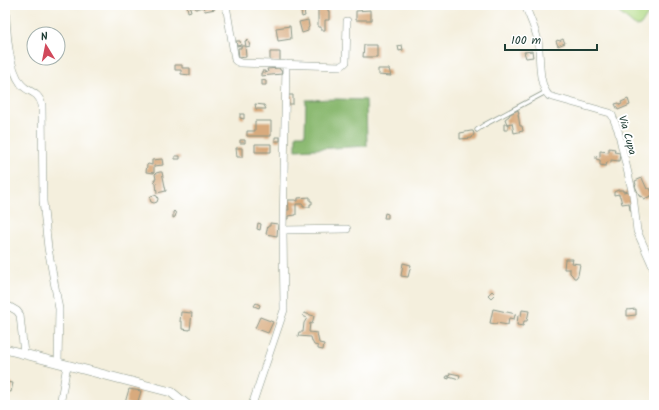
<svg xmlns="http://www.w3.org/2000/svg" width="659" height="410" viewBox="0 0 659 410" font-family="Kalam,sans-serif">
  <style>
    .green { fill: #b1da85; stroke: #688c5c }
    .forest { fill: #8cba72; stroke: #567c53 }
    .building { fill: #d8aa7d }
    .lines { fill: none; stroke-linecap: round; stroke-linejoin: round }
    .service-casing { stroke: #8a9688; stroke-width: 5 }
    .minor-casing { stroke: #8a9688; stroke-width: 8 }
    .tertiary-casing { stroke: #8a9688; stroke-width: 10 }
    .service { stroke: #fff; stroke-width: 3.5 }
    .minor { stroke: #fff; stroke-width: 7 }
    .tertiary { stroke: #fff; stroke-width: 9 }
    .labels { text-anchor: middle; stroke-width: 4; stroke-linejoin: round; paint-order: stroke }
    .street-label { font-size: 11px; fill: #1f3d34; stroke: #fff }
  </style>
  <rect width="100%" height="100%" fill="#fff"/>
  <filter id="ink" filterUnits="userSpaceOnUse"><feTurbulence type="fractalNoise" baseFrequency=".025" numOctaves="2"/><feDisplacementMap in="SourceGraphic" scale="8" xChannelSelector="R" yChannelSelector="G"/><feConvolveMatrix kernelMatrix="1 2 1 2 8 2 1 2 1" color-interpolation-filters="sRGB"/></filter>
  <filter id="wash" filterUnits="userSpaceOnUse"><feTurbulence type="fractalNoise" baseFrequency=".012" numOctaves="4" result="noise"/><feDisplacementMap in="SourceGraphic" scale="16" xChannelSelector="R" yChannelSelector="G"/><feGaussianBlur stdDeviation="0.9" result="paint"/><feColorMatrix in="noise" values="0 0 0 0 0 0 0 0 0 0 0 0 0 0 0 0 0 1.4 0 .05"/><feComposite in="paint" operator="in"/></filter>
  <g filter="url(#wash)">
    <rect width="100%" height="100%" fill="#f4efdd"/>
    <!-- green -->
    <path class="green" d="M610,5H654V9H651L641,25L635,26Z"/>
    <!-- forest -->
    <path class="forest" d="M337,99L366,100L367,146L296,150V135H305L306,100Z"/>
    <g id="blocks">
      <!-- building -->
      <path class="building" d="M187,5H214L215,9L205,11L204,7L196,9L195,7L190,8L191,11L188,12Z
        M318,5H325V7H328V11H329V20H325V30H321V27H318Z
        M371,10V20H356V11Z
        M301,11H304L305,16L302,17Z
        M308,20L309,27L308,28V31L302,33L299,22Z
        M290,26L291,39L278,41L276,28Z
        M563,39L565,43L558,46L556,41L558,40L559,41Z
        M248,40L250,46L246,47L245,41Z
        M236,41H240L241,45L237,46Z
        M364,45H377V57H363Z
        M402,45L403,50L399,51L398,46Z
        M241,46H245L246,57L239,58L238,48H241Z
        M532,51L533,57L526,58L524,52Z
        M270,52H280V62H270Z
        M175,65H182V68H190V75L181,74V70H175Z
        M279,68L280,70H281L282,74L261,76V73H262V71H265V73L268,72L267,69Z
        M378,69H389L391,76L378,75Z
        M262,80L266,81V85H262Z
        M287,95H293V104H288Z
        M628,99L630,105L618,110L615,104L619,103L620,105L622,104L621,102Z
        M255,104L264,105L266,109H256Z
        M518,110L519,114H518L520,126H522L523,131L514,133L512,123L507,124L505,119L509,116L510,114Z
        M240,114H244V119L240,118Z
        M255,121H271V136H247V131H255Z
        M504,124H508V130H504Z
        M471,131H473L474,134L472,138L460,139V133Z
        M275,137H280V141H275Z
        M240,140H245V143H240Z
        M255,144H271V152H255Z
        M236,148H242V157H237Z
        M609,148L615,149L614,152L620,153L619,161L611,160V163L607,162L606,166L600,165V160L596,159V156L600,157V151L609,152Z
        M175,156H180V159H175Z
        M162,159L163,165L154,166V173L146,172L147,165L148,164L152,165V160Z
        M160,172H162L166,191L157,193L156,183H155L154,179H156L155,174L156,173Z
        M642,178L647,189L650,188L653,195L644,199L642,196L640,197L635,186L636,185L635,181Z
        M618,190H623V192L629,191L633,210H630L629,203L622,204L620,196H619V194L614,195V192Z
        M150 199a4 4 0 1 1 8 0a4 4 0 1 1-8 0Z
        M310,197V201H312V204H310V207H303V204H296V215L288,216V219H286L285,210H289L288,200H296V201H298V198Z
        M174,211L175,212L176,214L175,217L173,218V212Z
        M385,213L388,214V218H384Z
        M258,223L261,224L260,230L257,229Z
        M270,223L278,224L277,236L266,234L268,226H270Z
        M565,259H573L572,263L580,264L578,275L576,278H574L572,275L570,273V269H564Z
        M403,263L411,265L408,277L401,276Z
        M492,291L495,294L491,298L488,295Z
        M256,303L260,305L259,308L254,306Z
        M493,309L516,314V315H515L514,319L509,318L508,325L496,323V324L490,323Z
        M636,309V315L627,316V310Z
        M522,310L529,311L527,321H524L523,326L517,325L518,315L521,316Z
        M181,312L192,313L190,330L182,329V322H180Z
        M304,313L314,316L312,324L310,323L309,332L317,333L319,343L324,344L323,350L318,349V346L314,345L312,341L311,337L298,336L299,332H303L304,323L307,318L303,316Z
        M260,317L273,322L268,333L255,328Z
        M450,373L460,375L459,379L449,376V379L446,378L447,376H449Z
        M5,382L13,383L11,392L5,391Z
        M129,389L141,391L137,405H131L125,403Z"/>
    </g>
  </g>
  <g filter="url(#ink)">
    <use href="#blocks" fill-opacity="0" stroke="#8a9688" stroke-width="1"/>
    <g class="lines">
      <defs>
        <path id="service" d="M649,5L654,6
          M477,130L484,125L546,92"/>
        <path id="minor" d="M5,5C7,28 7,65 21,84C28,93 38,90 42,105L43,201L48,248L59,309L58,363
          M226,5L235,60L236,61L240,63L341,66L344,64L346,62L347,21
          M525,5C529,16 536,30 538,41C541,57 537,83 549,96L610,113L612,115L618,130L633,195L637,231L654,269
          M283,230L347,229
          M5,304L17,311L20,315L24,354
          M60,405L67,365
          M252,405L284,310L283,230L286,64"/>
        <path id="tertiary" d="M5,349L171,392L187,405"/>
      </defs>
      <!-- service casing -->
      <use href="#service" class="service-casing"/>
      <!-- minor casing -->
      <use href="#minor" class="minor-casing"/>
      <!-- tertiary casing -->
      <use href="#tertiary" class="tertiary-casing"/>
      <!-- service -->
      <use href="#service" class="service"/>
      <!-- minor -->
      <use href="#minor" class="minor"/>
      <!-- tertiary -->
      <use href="#tertiary" class="tertiary"/>
    </g>
  </g>
  <g class="labels">
    <!-- street labels -->
    <g class="street-label">
      <text transform="translate(628 135) rotate(74)" y="4">Via Cupa</text>
    </g>
  </g>
  <!-- margin -->
  <rect width="659" height="410" fill="none" stroke="#fff" stroke-width="20"/>
  <!-- north arrow -->
  <g transform="translate(46 46) rotate(350)"><circle r="19" fill="#ffffff" stroke="#a5b1ae"/>
  <path d="M0-3L7 15L0 10L-7 15Z" fill="#d1495b"/>
  <text y="-6" font-size="11" font-weight="bold" text-anchor="middle" fill="#1f3d34">N</text>
  </g>
  <!-- scale -->
  <path d="M505 44v6h92v-6" fill="none" stroke="#1f3d34" stroke-width="2"/>
  <text x="511" y="44" font-size="12" fill="#1f3d34" stroke="#ffffff" stroke-width="3" paint-order="stroke">100 m</text>
</svg>
